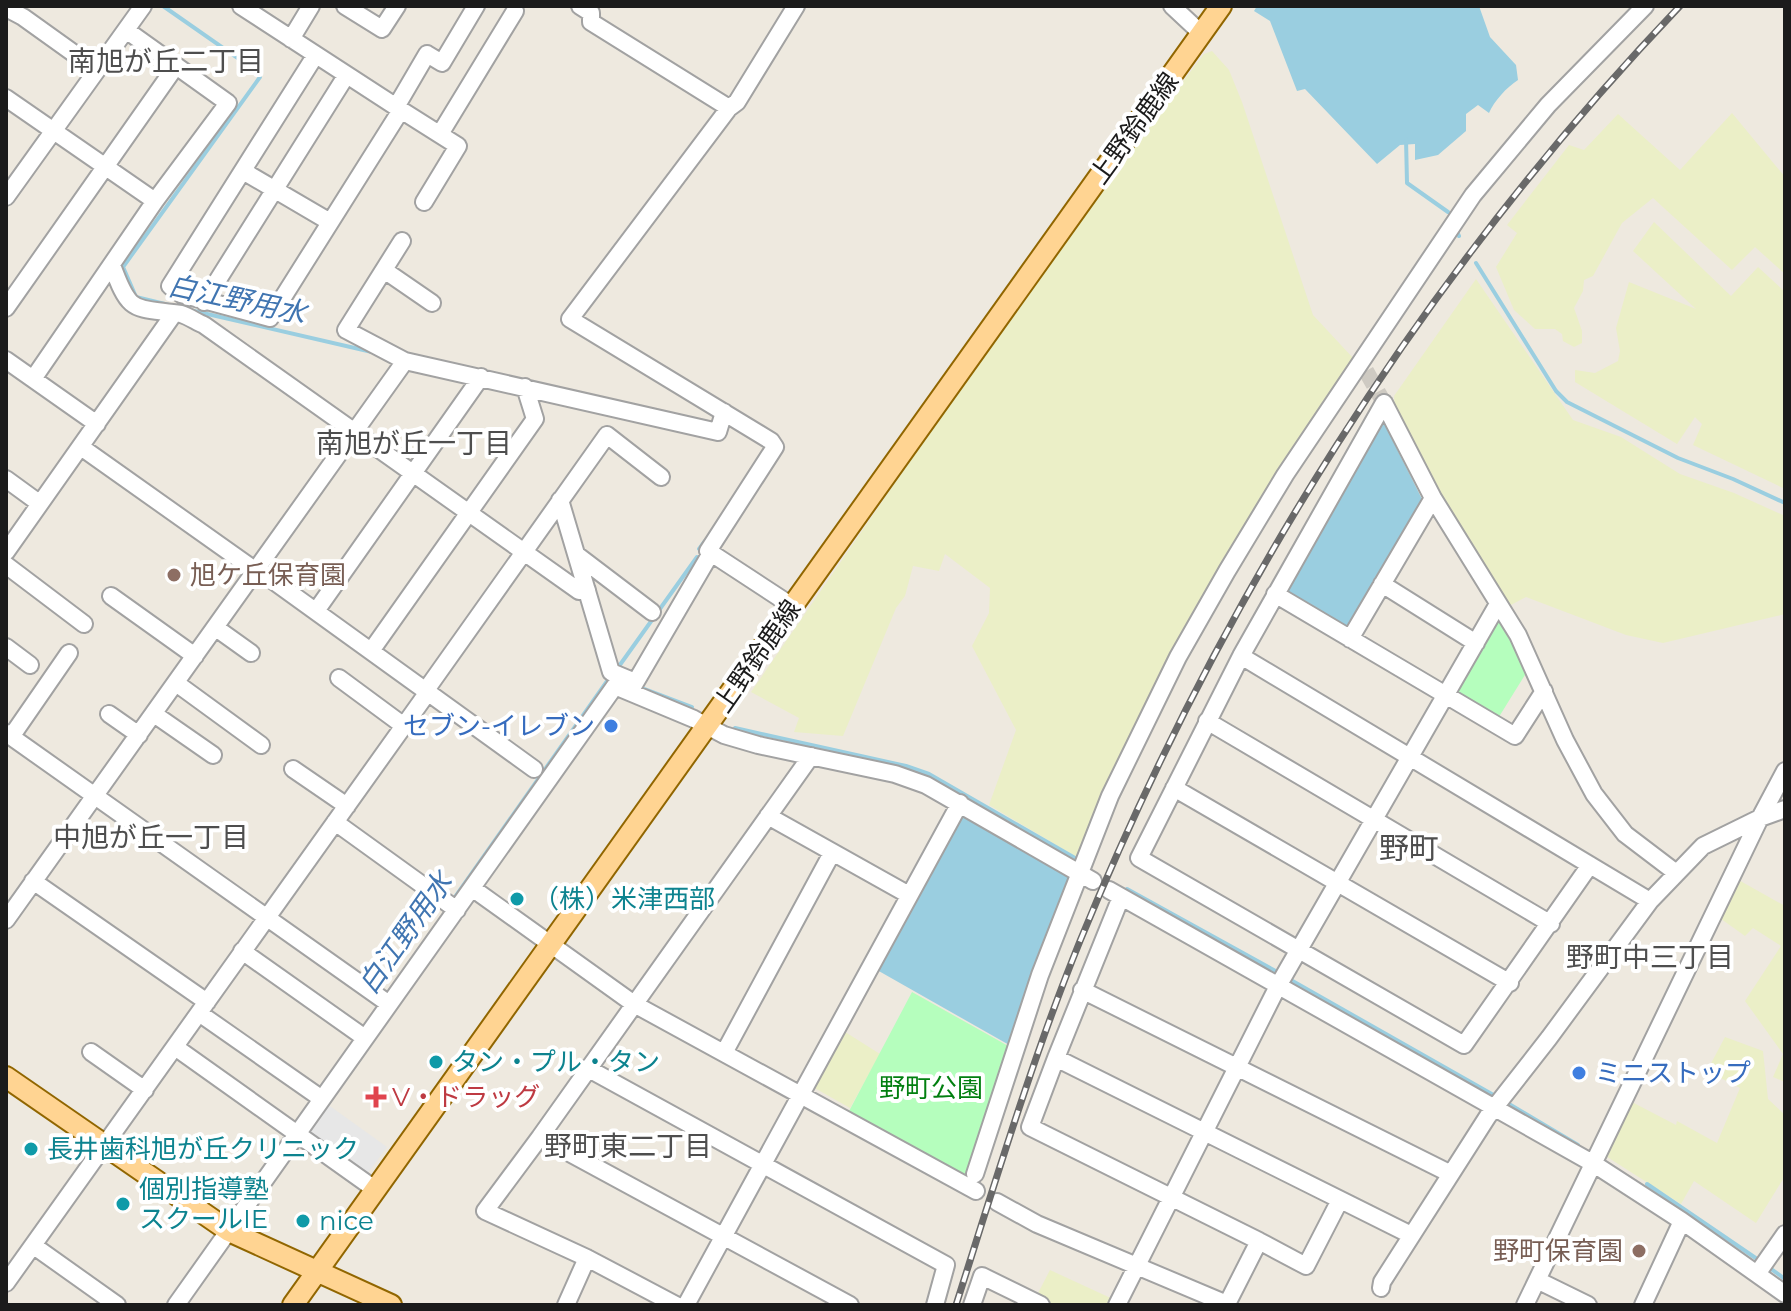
<svg xmlns="http://www.w3.org/2000/svg" width="1791" height="1311" viewBox="0 0 1791 1311" font-family="Montserrat,'Noto Sans JP',sans-serif">
  <style>
    .farmland { fill: #ebefc7 }
    .park { fill: #b5febd }
    .parking { fill: #e7e7e7 }
    .water { fill: #9acee0 }
    .lines { fill: none; stroke-linecap: round; stroke-linejoin: round }
    .stream { stroke: #9acee0; stroke-width: 4 }
    .minor-tunnel { stroke: #cecac2; stroke-width: 16; stroke-dasharray: 16 8; stroke-linecap: butt }
    .minor-casing { stroke: #a2a2a2; stroke-width: 20 }
    .major-casing { stroke: #916600; stroke-width: 24 }
    .minor { stroke: #fff; stroke-width: 16 }
    .major { stroke: #ffd492; stroke-width: 20 }
    .rail-casing { stroke: #696969; stroke-width: 7 }
    .rail { stroke: #fff; stroke-width: 4; stroke-dasharray: 12; stroke-linecap: butt }
    .education-dot { fill: #8d6e63; stroke: #fff; stroke-width: 3 }
    .shop-dot { fill: #3f7fe0; stroke: #fff; stroke-width: 3 }
    .culture-dot { fill: #0f9aa8; stroke: #fff; stroke-width: 3 }
    .health-dot { fill: #e0444e; stroke: #fff; stroke-width: 3 }
    .labels { text-anchor: middle; stroke-width: 8; stroke-linejoin: round; paint-order: stroke }
    .street-label { font-size: 26px; fill: #1b1b1b; stroke: #fff }
    .education-label { font-size: 26px; fill: #785e54; stroke: #fff; text-anchor: start }
    .shop-label { font-size: 26px; fill: #366cbe; stroke: #fff; text-anchor: end }
    .culture-label { font-size: 26px; fill: #0d838f; stroke: #fff; text-anchor: start }
    .park-label { font-size: 26px; fill: #027f10; stroke: #fff }
    .health-label { font-size: 26px; fill: #be3a42; stroke: #fff; text-anchor: start }
    .neighbourhood-label { font-size: 28px; fill: #4e4e4e; stroke: #fff }
    .water-label { font-size: 28px; font-style: italic; fill: #4075b1; stroke: #fff }
    .quarter-label { font-size: 30px; fill: #4e4e4e; stroke: #fff }
  </style>
  <rect width="100%" height="100%" fill="#eee9df"/>
  <!-- farmland -->
  <path class="farmland" d="M1212,51L1229,70L1242,102L1313,315L1354,359L1251,519L1078,858L989,805L1016,730L972,646L989,613L990,588L945,554L939,571L913,566L905,596L896,608L843,736L794,732L799,718L751,692L1075,222L1204,54Z
    M1732,113L1785,177V274L1755,247L1732,270L1653,198L1622,223L1593,276L1584,280L1583,291L1574,308L1582,331V343L1574,347L1563,341L1562,334L1555,329H1535L1514,310L1496,267L1517,233L1507,225L1569,145L1584,150L1618,114L1680,170Z
    M1654,222L1731,296L1758,267L1785,292V489L1693,445L1702,424L1695,417L1677,444L1575,382V370L1595,373L1618,361L1620,351L1616,328L1629,282L1696,309L1633,251Z
    M1476,279L1573,420L1621,437L1680,474L1734,493L1785,516V614L1663,643L1626,635L1526,597L1507,607L1438,498L1395,415L1394,396Z
    M1735,878L1785,906V1082L1773,1077L1783,1054L1745,1001L1781,946L1753,928L1745,936L1717,916Z
    M842,1030L880,1054L850,1108L811,1086Z
    M1725,1037L1763,1051L1768,1099L1785,1115V1176L1756,1223L1694,1181L1681,1204L1604,1155L1630,1101L1676,1125L1677,1121L1717,1143L1740,1088L1707,1071Z
    M1050,1270L1115,1300L1113,1305H1053L1036,1297Z"/>
  <!-- park -->
  <path class="park" d="M1504,619L1528,670L1497,720L1456,697V691L1495,622Z
    M912,992L1010,1047L969,1178L847,1115Z"/>
  <!-- parking -->
  <path class="parking" d="M327,1104L387,1147L365,1177L306,1135Z"/>
  <!-- water -->
  <path class="water" d="M1257,6H1479L1490,37L1516,65L1518,80C1507,87 1494,101 1489,113L1478,105L1466,114V131L1438,155L1415,160V144L1400,145L1377,164L1305,89L1297,91L1270,21L1254,11Z
    M1382,419L1422,499L1347,627L1286,592Z
    M964,816L1072,879L1011,1046L877,970L959,817Z"/>
  <g class="lines">
    <!-- stream -->
    <path class="stream" d="M163,6L259,73L260,77L123,267L136,297L169,305
      M1406,139L1407,183L1448,212
      M1458,234L1459,236
      M1476,263L1556,391L1567,402L1678,458L1733,479L1785,503
      M190,310L372,352
      M699,549L705,541
      M617,669L697,557
      M642,688L692,707
      M735,728L906,766L929,774L1075,858
      M1127,889L1281,974
      M453,900L610,677
      M1289,979L1497,1097
      M1504,1101L1578,1145
      M1647,1184L1760,1261
      M1767,1266L1785,1279"/>
    <!-- minor-tunnel -->
    <path class="minor-tunnel" d="M1366,371L1384,403"/>
    <defs>
      <path id="minor" d="M241,6L401,110L270,318L181,294L170,286L315,56
        M345,6L382,29L397,6
        M580,6L591,13V22L729,108
        M1172,6L1202,34
        M6,8L23,17L97,70
        M291,39L311,6
        M6,98L155,201
        M396,107L427,54L442,63L476,6
        M401,110L458,146L424,202
        M440,134L515,11
        M243,171L330,222
        M6,197L143,6
        M402,241L346,330L405,361L718,432L724,412
        M112,265C130,315 133,307 181,314C188,316 197,322 204,325L579,591L587,590
        M384,270L432,303
        M204,302L346,76
        M6,308L176,66
        M6,360L97,424
        M33,379L155,201L228,103L126,30
        M1384,403L1241,656L1139,858L1464,1045L1590,865
        M1384,403L1433,498L1518,635L1565,740L1594,794L1625,834L1675,872
        M81,447L256,571
        M6,479L39,503
        M560,500L611,672L635,682
        M6,552L173,315
        M577,555L652,612
        M6,565L84,624
        M257,569L534,769
        M1382,584L1476,643
        M1275,594L1515,736L1544,691
        M111,596L195,656
        M792,606L708,551L775,447L771,441L570,319L729,108L737,102L796,6
        M316,611L481,377
        M216,628L251,653
        M1350,639L1433,498
        M6,647L30,665
        M371,651L535,419L525,387
        M1241,656L1650,901
        M339,678L404,726
        M176,683L261,745
        M426,690L607,435L661,477
        M631,690L711,553
        M109,714L139,735
        M154,714L213,755
        M1207,721L1551,924
        M6,733L389,1004
        M11,737L69,653
        M293,769L347,806
        M1174,788L1510,983
        M768,816L909,895
        M335,822L457,910
        M33,881L207,1002
        M472,888L634,1004L976,1191
        M1109,890L1594,1164L1682,1221L1785,1294
        M6,920L405,361
        M242,951L365,1038
        M1082,990L1451,1174
        M199,1013L322,1099
        M175,1047L376,1190
        M91,1052L145,1090
        M724,1053L832,853
        M1056,1058L1121,897
        M587,1068L946,1265L935,1305
        M540,1137L811,756
        M975,1174L1040,975L1110,796L1178,657L1227,571L1285,475L1473,195L1548,105L1645,6
        M997,1202L1037,1224L1227,1304L1259,1241L1030,1127L1056,1058L1411,1235
        M1259,1241L1306,1266L1340,1200
        M34,1246L117,1305
        M1757,1274L1785,1234
        M1537,1280L1588,1305
        M6,1283L428,692
        M1381,1288L1382,1282L1488,1116L1549,1038L1650,901L1703,846L1760,818L1785,809
        M176,1305L615,686L694,719L724,735L758,745L895,774L926,785L1093,881
        M566,1305L587,1258
        M676,1305L587,1258L485,1211L540,1137L850,1305
        M686,1305L960,803
        M972,1305L982,1276L1041,1305
        M1117,1305L1278,986L1498,604
        M1525,1305L1760,818L1785,771
        M1643,1305L1682,1221"/>
      <path id="major" d="M6,1077L229,1231L391,1305
        M293,1305L1221,6"/>
    </defs>
    <!-- minor casing -->
    <use href="#minor" class="minor-casing"/>
    <!-- major casing -->
    <use href="#major" class="major-casing"/>
    <!-- minor -->
    <use href="#minor" class="minor"/>
    <!-- major -->
    <use href="#major" class="major"/>
    <defs>
      <path id="rail" d="M956,1305C995,1183 1032,1059 1080,941C1222,596 1422,276 1680,6"/>
    </defs>
    <!-- rail casing -->
    <use href="#rail" class="rail-casing"/>
    <!-- rail -->
    <use href="#rail" class="rail"/>
  </g>
  <!-- markers -->
  <g class="education-dot">
    <circle cx="174" cy="575" r="8"/>
    <circle cx="1639" cy="1251" r="8"/>
  </g>
  <g class="shop-dot">
    <circle cx="611" cy="726" r="8"/>
    <circle cx="1579" cy="1073" r="8"/>
  </g>
  <g class="culture-dot">
    <circle cx="517" cy="899" r="8"/>
    <circle cx="436" cy="1062" r="8"/>
    <circle cx="31" cy="1149" r="8"/>
    <circle cx="123" cy="1204" r="8"/>
    <circle cx="303" cy="1221" r="8"/>
  </g>
  <path class="health-dot" d="M372 1085h8v8h8v8h-8v8h-8v-8h-8v-8h8z"/>
  <g class="labels">
    <!-- street labels -->
    <g class="street-label">
      <text transform="translate(1134 128) rotate(-54)" y="9">上野鈴鹿線</text>
      <text transform="translate(757 656) rotate(-55)" y="9">上野鈴鹿線</text>
    </g>
    <!-- education labels -->
    <g class="education-label">
      <text x="190" y="584">旭ケ丘保育園</text>
      <text x="1623" y="1260" text-anchor="end">野町保育園</text>
    </g>
    <!-- shop labels -->
    <g class="shop-label">
      <text x="595" y="735">セブン-イレブン</text>
      <text x="1595" y="1082" text-anchor="start">ミニストップ</text>
    </g>
    <!-- culture labels -->
    <g class="culture-label">
      <text x="533" y="908">（株）米津西部</text>
      <text x="452" y="1071">タン・プル・タン</text>
      <text x="47" y="1158">長井歯科旭が丘クリニック</text>
      <text x="139" y="1198">個別指導塾<tspan x="139" dy="30">スクールIE</tspan></text>
      <text x="319" y="1230">nice</text>
    </g>
    <!-- park labels -->
    <g class="park-label">
      <text x="931" y="1097">野町公園</text>
    </g>
    <!-- health labels -->
    <g class="health-label">
      <text x="392" y="1106">V・ドラッグ</text>
    </g>
    <!-- neighbourhood labels -->
    <g class="neighbourhood-label">
      <text x="166" y="71">南旭が丘二丁目</text>
      <text x="414" y="453">南旭が丘一丁目</text>
      <text x="151" y="847">中旭が丘一丁目</text>
      <text x="1650" y="967">野町中三丁目</text>
      <text x="628" y="1156">野町東二丁目</text>
    </g>
    <!-- water labels -->
    <g class="water-label">
      <text transform="translate(237 299) rotate(12)" y="10">白江野用水</text>
      <text transform="translate(405 933) rotate(-55)" y="10">白江野用水</text>
    </g>
    <!-- quarter labels -->
    <g class="quarter-label">
      <text x="1409" y="859">野町</text>
    </g>
  </g>
  <!-- border -->
  <rect width="1791" height="1311" fill="none" stroke="#1b1b1b" stroke-width="16"/>
</svg>
